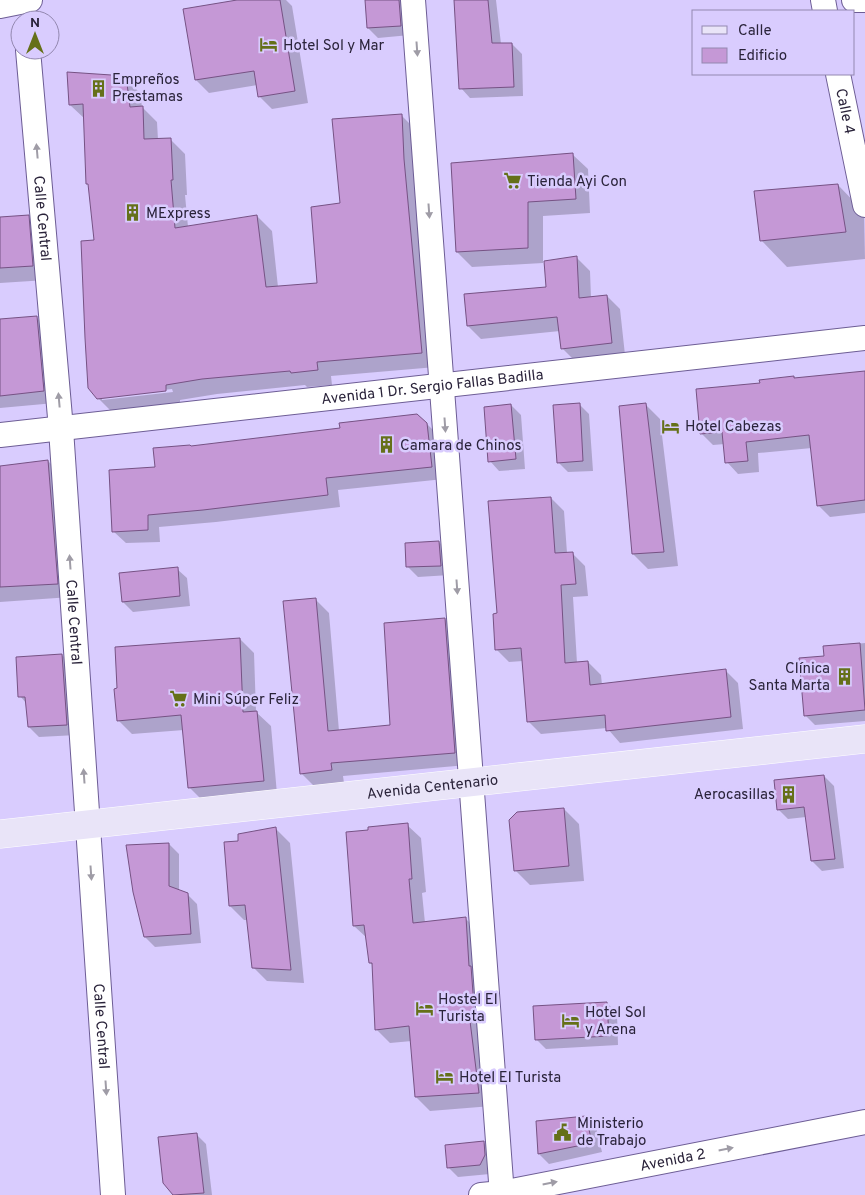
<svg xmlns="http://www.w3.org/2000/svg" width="865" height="1195" viewBox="0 0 865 1195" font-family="Overpass,sans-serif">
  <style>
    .shadow { fill: #0003; fill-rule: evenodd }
    .building { fill: #c598d6; stroke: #765284 }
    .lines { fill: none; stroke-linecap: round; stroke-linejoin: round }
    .street-casing { stroke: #6d5d95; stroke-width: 26 }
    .primary-casing { stroke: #fff; stroke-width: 29 }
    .street { stroke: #fff; stroke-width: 24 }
    .primary { stroke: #e9e4f8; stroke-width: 28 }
    .oneway { fill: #9f9ca6 }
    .labels { text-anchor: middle; stroke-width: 5; stroke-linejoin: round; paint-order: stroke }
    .poi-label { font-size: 15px; fill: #2a233a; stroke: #d9ccfe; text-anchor: start }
    .street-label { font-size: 15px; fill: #2a233a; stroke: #d9ccfe }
  </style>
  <rect width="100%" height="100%" fill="#d9ccfe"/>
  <!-- shadow -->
  <path class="shadow" d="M243,0H286L292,6L308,103L272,109L259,96L257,85L209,93L196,80Z
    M366,0H411L410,35L378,38L368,28Z
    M454,0H496L501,44H512L522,54L523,96L470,98L461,88Z
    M125,78L140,93L142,107L157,122L158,140L170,139L185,154L187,195H185L188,227L257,216L272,231L278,287L319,284L341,204L402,116L417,131L436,367L331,376L332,385L307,387L305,385L217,394L180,400V406L113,413L98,398L95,241L85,119L70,105ZM172,389L173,392L102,400V397Z
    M573,155L588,169L590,213L543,216V263L472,267L457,252Z
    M838,185L864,212L865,259L787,267L761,240Z
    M28,217L43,232L47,280L0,283V218Z
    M577,258L590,271L591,298L607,296L620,309L625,355L575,361L562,348L560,331L481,339L468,326L547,288Z
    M36,317L48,329L55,403L0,408V321Z
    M865,372V513L830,517L818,505L812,448L758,453L759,472L738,474L727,462L725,444L713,445L702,434L761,384L794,377L796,379Z
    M579,404L589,414L593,471L568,472L558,462Z
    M645,404L660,419L678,566L648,569L633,554Z
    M511,405L521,415L525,469L499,471L490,461Z
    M426,423L439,436L444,479L338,490L340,507L216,522L159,527L160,542L126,543L113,531L157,468Z
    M48,461L62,475L71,597L0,602V467Z
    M551,498L564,511L567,553H572L585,566L588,596L573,597L577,663L588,662L601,675L602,685L725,670L738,683L743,729L620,743L607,728L541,734L528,721L523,661L509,662L496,649L498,615Z
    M439,542L449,552L450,575L418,577L408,567Z
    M177,569L187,578L190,606L133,612L123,602L121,574Z
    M316,600L329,613L339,731L392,727L445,619L458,632L467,765L343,776L344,783L314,786L301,773Z
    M240,639L254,653L256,712L271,726L277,794L203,801L189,787L184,730L132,734L118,720Z
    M865,643V721L815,725L805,715L825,657L824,647Z
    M62,655L72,665L77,735L39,737L29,727L27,704L20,696Z
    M824,776L834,786L844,868L822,871L812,861L806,817L788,819L778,809Z
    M564,809L579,824L584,881L530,885L515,870Z
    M407,825L421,838L426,892L422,893L425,923L466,919L480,933L492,1106L430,1111L416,1097L412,1041L390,1043L376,1029L374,966L370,963L367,938L354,926Z
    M276,829L290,843L304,983L267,981L253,967L248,920H244L230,906L240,842Z
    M169,844L179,854V891L187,894L197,904L201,943L155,947L145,937Z
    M607,1003L617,1013L618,1045L546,1049L536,1039Z
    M586,1117L596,1127L602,1152L549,1164L539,1154Z
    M196,1134L206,1144L212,1195H175L165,1183Z
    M484,1143L494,1153L490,1174L458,1177L448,1167Z"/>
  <!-- building -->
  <path class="building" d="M237,0H280L295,91L258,97L254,71L195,80L183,9Z
    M365,0H399L401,26L367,28Z
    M454,0H488L492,43H512L514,87L459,89Z
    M67,72L126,76L130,107L143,106L144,139L171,138L173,180H171L175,228L257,215L266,287L317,283L311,207L340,203L332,119L402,114L404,159L422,353L317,362L318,370L291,373L290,371L202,379L166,385V391L97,399L88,388L85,338L81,241L94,240L88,184H86L83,104L69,105Z
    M573,153L576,199L528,202V248L456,252L451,163Z
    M838,184L846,232L760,241L754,191Z
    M29,215L33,266L0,268V217Z
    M577,256L579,298L607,295L612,343L561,349L557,317L467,326L464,294L546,287L544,261Z
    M37,316L44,391L0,396V319Z
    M865,371V500L817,506L809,435L746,442L748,461L725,463L722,432L700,434L696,389L760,383L759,380L794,376V378Z
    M580,403L583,461L557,463L553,405Z
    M646,403L664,552L632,554L619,406Z
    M511,404L516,459L488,462L484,407Z
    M417,414L427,423L432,467L326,478L328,495L203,510L148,515V530L112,532L109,470L155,467L153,448L190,445L191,446L340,428L339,423Z
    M48,460L58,584L0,587V466Z
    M551,497L555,553L573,552L576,584L561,585L565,663L588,661L590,685L726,669L731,717L606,731L605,715L527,722L521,648L495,650L493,614L497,613L488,501Z
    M439,541L441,566L406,567L405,543Z
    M178,567L180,596L122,602L119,573Z
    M316,598L328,731L390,725L384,623L445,618L455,753L331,763L332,770L300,774L283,601Z
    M240,638L243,712L257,711L264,781L188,788L181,715L117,721L114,689L117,688L115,647Z
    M860,643L865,710L804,716L799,658L824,656L823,646Z
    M62,654L67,725L28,727L25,697H18L16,657Z
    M824,775L835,859L811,861L804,807L777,810L774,780Z
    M564,808L569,866L514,871L509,820L517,812Z
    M408,823L412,879H409L413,923L466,917L469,966H471L475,1020L470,1021L479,1093L415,1097L409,1026L375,1030L372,963H369L364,925L353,926L346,832L368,830V827Z
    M276,827L291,970L252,968L245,905L229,906L224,842L238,841V834Z
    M169,843V886L188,893L191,934L144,937L133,892L126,845Z
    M607,1002L609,1036L535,1040L533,1006Z
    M586,1116L592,1143L538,1154L536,1121Z
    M197,1133L204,1193L173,1195L163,1183L158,1137Z
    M484,1141L485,1155L480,1165L447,1168L445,1145Z"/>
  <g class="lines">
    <defs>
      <g id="street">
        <path d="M413,0L502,1195"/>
        <path d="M823,0L825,11"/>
        <path d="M854,0H865"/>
        <path d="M0,6L30,0"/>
        <path id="s1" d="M28,50L61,429L113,1195"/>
        <path id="s2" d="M838,74L865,205"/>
        <path id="s3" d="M0,435L865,338"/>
        <path id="s4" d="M481,1195L502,1193L865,1122"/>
      </g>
      <g id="primary">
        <path id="s5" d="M0,834L865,739"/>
      </g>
    </defs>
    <!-- street casing -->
    <use href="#street" class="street-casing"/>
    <!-- primary casing -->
    <use href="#primary" class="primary-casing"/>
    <!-- street -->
    <use href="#street" class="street"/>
    <!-- primary -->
    <use href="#primary" class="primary"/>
  </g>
  <!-- one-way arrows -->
  <defs><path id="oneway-solid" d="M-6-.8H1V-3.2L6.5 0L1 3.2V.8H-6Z" transform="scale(1.25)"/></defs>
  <g class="oneway">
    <use href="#oneway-solid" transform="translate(417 49) rotate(86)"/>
    <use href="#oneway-solid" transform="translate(37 151) rotate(-95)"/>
    <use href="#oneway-solid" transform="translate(429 211) rotate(86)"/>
    <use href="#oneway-solid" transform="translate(59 400) rotate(-95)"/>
    <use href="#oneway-solid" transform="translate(445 425) rotate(86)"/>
    <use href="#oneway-solid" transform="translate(70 562) rotate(-94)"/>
    <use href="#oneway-solid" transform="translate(457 587) rotate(86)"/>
    <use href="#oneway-solid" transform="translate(84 776) rotate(-94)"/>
    <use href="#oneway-solid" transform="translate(91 873) rotate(86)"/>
    <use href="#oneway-solid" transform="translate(106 1088) rotate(86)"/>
    <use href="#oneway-solid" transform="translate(726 1149) rotate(-11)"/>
    <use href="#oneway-solid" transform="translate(550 1183) rotate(-11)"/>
  </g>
  <!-- icons -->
  <defs>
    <symbol id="hotel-bare" viewBox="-9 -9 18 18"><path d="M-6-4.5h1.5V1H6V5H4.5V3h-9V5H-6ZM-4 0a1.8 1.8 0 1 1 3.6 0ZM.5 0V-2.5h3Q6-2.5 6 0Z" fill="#657019" stroke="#d9ccfe" stroke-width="2.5" paint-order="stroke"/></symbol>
    <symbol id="building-bare" viewBox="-9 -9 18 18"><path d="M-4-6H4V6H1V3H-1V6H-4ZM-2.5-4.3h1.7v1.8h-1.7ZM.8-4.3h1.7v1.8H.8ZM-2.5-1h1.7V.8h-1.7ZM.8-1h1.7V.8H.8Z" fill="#657019" stroke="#d9ccfe" stroke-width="2.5" paint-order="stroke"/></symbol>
    <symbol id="supermarket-bare" viewBox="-9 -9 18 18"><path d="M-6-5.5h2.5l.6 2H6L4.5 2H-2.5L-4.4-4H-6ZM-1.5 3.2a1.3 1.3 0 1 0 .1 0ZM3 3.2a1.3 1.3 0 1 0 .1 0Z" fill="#657019" stroke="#d9ccfe" stroke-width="2.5" paint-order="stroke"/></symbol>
    <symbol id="civic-bare" viewBox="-9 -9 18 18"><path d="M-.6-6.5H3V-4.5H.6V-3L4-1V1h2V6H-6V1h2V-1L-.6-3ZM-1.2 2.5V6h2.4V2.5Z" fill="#657019" stroke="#d9ccfe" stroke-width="2.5" paint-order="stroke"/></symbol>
  </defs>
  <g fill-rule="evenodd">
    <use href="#hotel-bare" x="256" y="32" width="25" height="25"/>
    <use href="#building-bare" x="86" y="76" width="25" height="25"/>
    <use href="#supermarket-bare" x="500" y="168" width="25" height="25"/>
    <use href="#building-bare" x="120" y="200" width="25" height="25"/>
    <use href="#hotel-bare" x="658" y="414" width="25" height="25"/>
    <use href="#building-bare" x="374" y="432" width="25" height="25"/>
    <use href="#building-bare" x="832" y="664" width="25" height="25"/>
    <use href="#supermarket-bare" x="166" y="686" width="25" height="25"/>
    <use href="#building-bare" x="776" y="782" width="25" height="25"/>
    <use href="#hotel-bare" x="412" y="996" width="25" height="25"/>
    <use href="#hotel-bare" x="558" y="1008" width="25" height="25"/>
    <use href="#hotel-bare" x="432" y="1064" width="25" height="25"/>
    <use href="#civic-bare" x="550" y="1120" width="25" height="25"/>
  </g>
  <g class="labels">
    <!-- poi labels -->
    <g class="poi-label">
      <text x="283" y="50">Hotel Sol y Mar</text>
      <text x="112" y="84">Empreños<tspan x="112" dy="17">Prestamas</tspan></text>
      <text x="527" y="186">Tienda Ayi Con</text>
      <text x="146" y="218">MExpress</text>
      <text x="685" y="431">Hotel Cabezas</text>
      <text x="400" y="450">Camara de Chinos</text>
      <text x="830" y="673" text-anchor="end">Clínica<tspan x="830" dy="17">Santa Marta</tspan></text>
      <text x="193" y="704">Mini Súper Feliz</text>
      <text x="775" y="799" text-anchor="end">Aerocasillas</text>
      <text x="438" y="1004">Hostel El<tspan x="438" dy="17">Turista</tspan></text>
      <text x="585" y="1017">Hotel Sol<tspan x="585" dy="17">y Arena</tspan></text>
      <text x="459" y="1082">Hotel El Turista</text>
      <text x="577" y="1128">Ministerio<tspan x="577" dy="17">de Trabajo</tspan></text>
    </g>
    <!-- street labels -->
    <g class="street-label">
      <text dy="5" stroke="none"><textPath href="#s2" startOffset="38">Calle 4</textPath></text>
      <text dy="5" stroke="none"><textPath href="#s1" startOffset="169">Calle Central</textPath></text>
      <text dy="5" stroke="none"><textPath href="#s3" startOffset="435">Avenida 1 Dr. Sergio Fallas Badilla</textPath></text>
      <text dy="5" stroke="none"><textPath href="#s1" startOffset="574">Calle Central</textPath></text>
      <text dy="5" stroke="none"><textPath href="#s5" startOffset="435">Avenida Centenario</textPath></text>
      <text dy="5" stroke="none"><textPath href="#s1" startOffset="979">Calle Central</textPath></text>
      <text dy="5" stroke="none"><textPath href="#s4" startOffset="195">Avenida 2</textPath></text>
    </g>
  </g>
  <!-- legend -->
  <rect x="692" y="10" width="162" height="65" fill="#d9ccfe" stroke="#9388b0"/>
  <rect x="702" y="26" width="25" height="8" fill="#e9e4f8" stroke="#9388b0"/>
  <text x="738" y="35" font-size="15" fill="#2a233a">Calle</text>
  <rect x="702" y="48" width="25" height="15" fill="#c598d6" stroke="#9388b0"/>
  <text x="738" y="60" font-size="15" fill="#2a233a">Edificio</text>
  <!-- north arrow -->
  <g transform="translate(35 35)"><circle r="24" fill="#d9ccfe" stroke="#9388b0"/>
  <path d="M0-4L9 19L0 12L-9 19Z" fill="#657019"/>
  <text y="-8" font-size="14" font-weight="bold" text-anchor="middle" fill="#2a233a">N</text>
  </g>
</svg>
